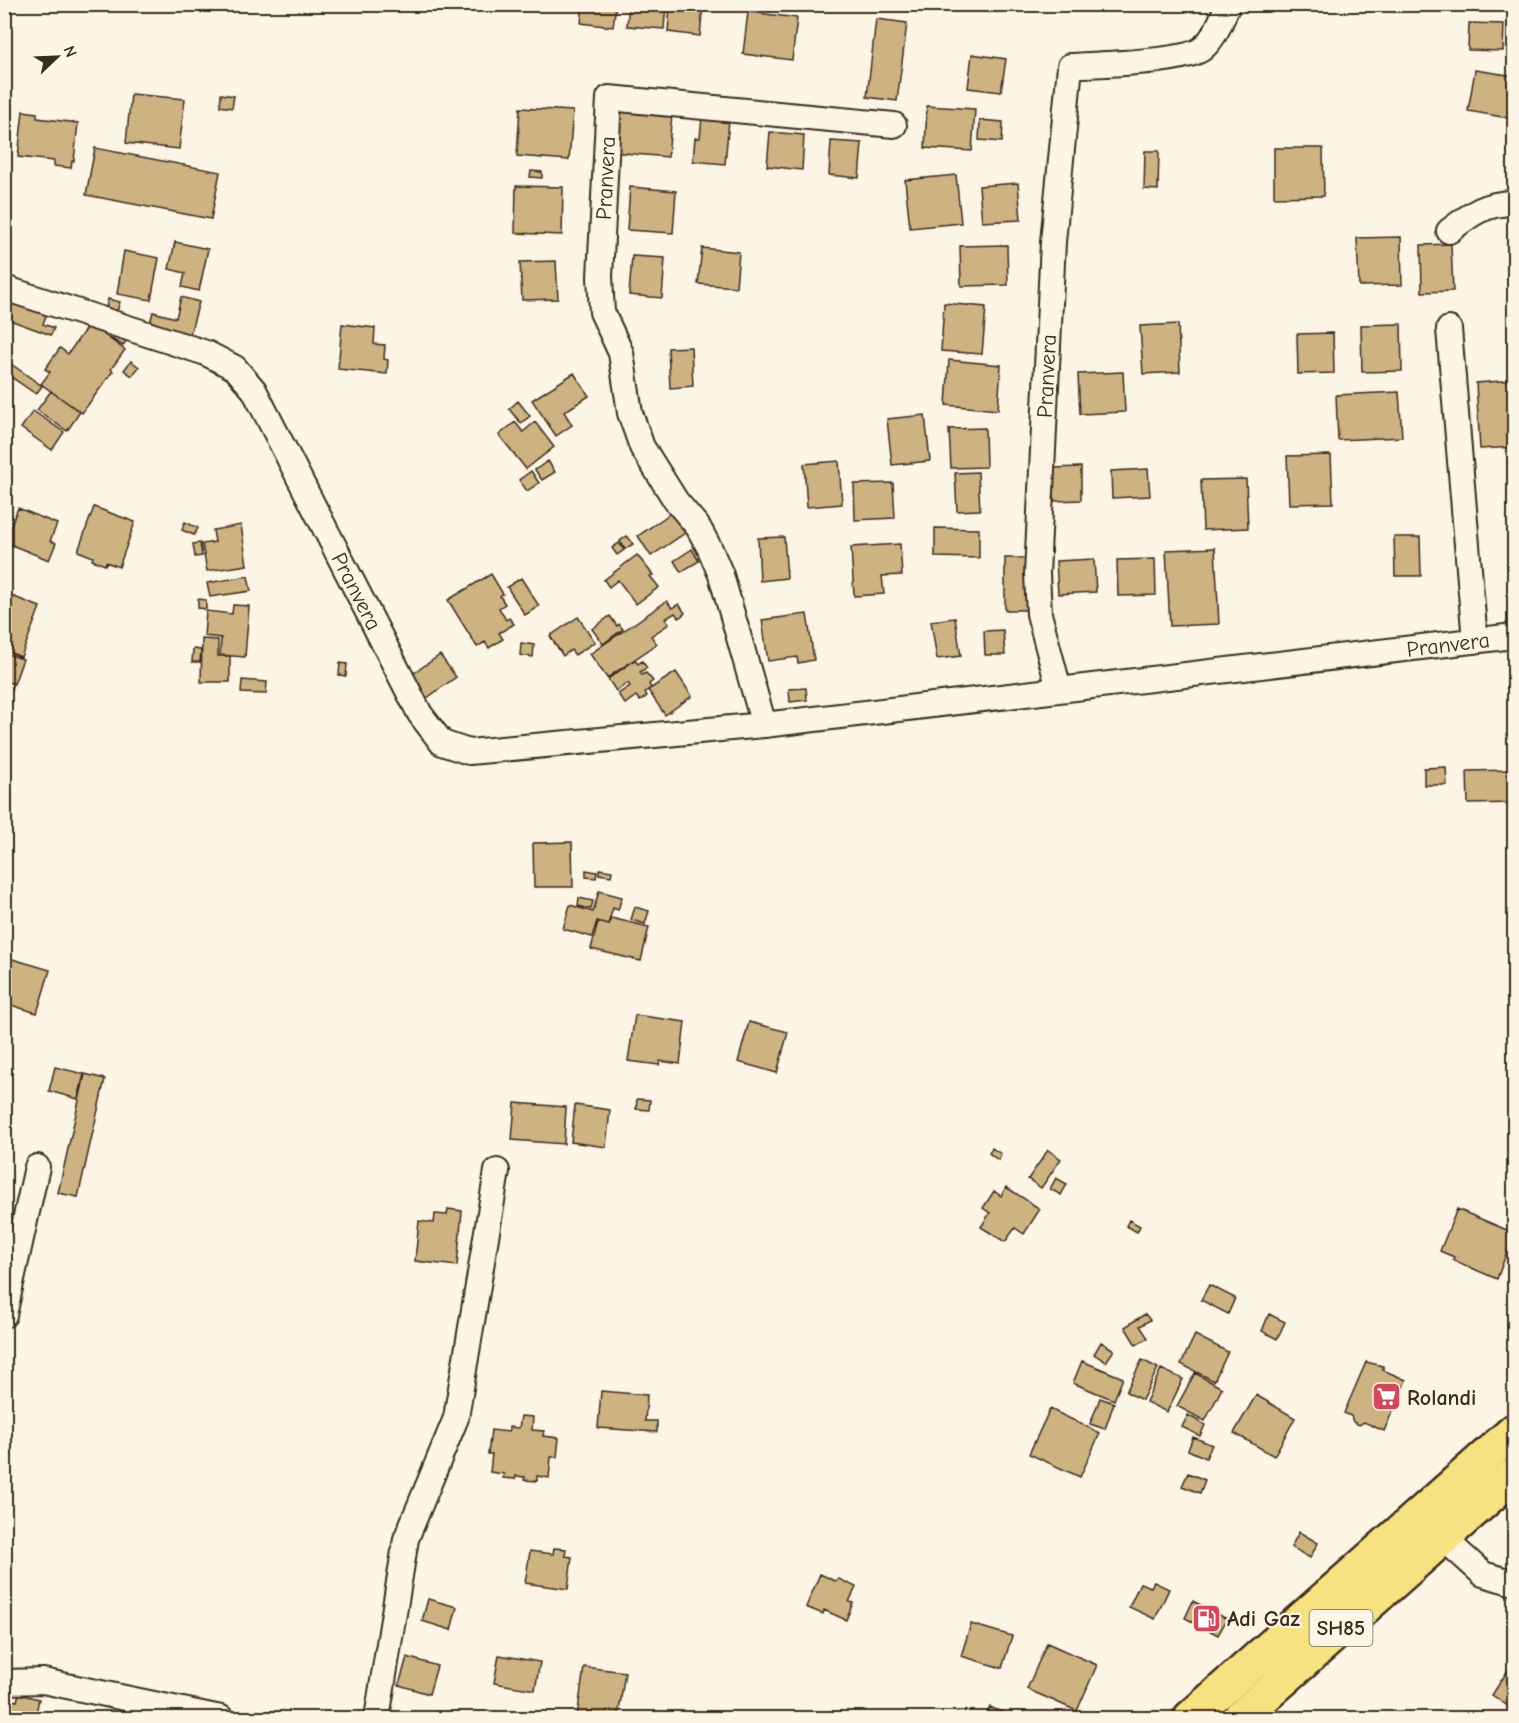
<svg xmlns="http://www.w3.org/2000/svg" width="1519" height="1723" viewBox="0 0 1519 1723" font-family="'Comic Neue',sans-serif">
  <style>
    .building { fill: #cdb282; stroke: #3b2a1e; stroke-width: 1.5 }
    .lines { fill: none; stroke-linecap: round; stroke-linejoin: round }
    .minor-casing { stroke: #3b2a1e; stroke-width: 28 }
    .highway-casing { stroke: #3b2a1e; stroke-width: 38 }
    .minor { stroke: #fcf5e5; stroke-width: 24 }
    .highway { stroke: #f7e281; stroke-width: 33 }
    .labels { text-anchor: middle; stroke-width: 4.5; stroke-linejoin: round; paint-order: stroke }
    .shield { fill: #fcf5e5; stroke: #75675a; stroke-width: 1.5 }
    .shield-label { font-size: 21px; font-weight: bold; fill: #3b2a1e }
    .street-label { font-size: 22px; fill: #3b2a1e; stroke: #fcf5e5 }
    .poi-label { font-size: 22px; font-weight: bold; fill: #3b2a1e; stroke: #fcf5e5; text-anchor: start }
  </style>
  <rect width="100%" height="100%" fill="#fcf5e5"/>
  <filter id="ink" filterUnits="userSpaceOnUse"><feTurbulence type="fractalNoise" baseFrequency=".0167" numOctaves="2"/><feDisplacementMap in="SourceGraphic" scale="12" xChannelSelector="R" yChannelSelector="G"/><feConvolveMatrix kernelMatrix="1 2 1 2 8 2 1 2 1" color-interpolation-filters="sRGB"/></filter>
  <g filter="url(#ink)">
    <!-- building -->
    <path class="building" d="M583,4H616L613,27L581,23Z
      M629,4H666L664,29L627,26Z
      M670,4H703L700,36L668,32Z
      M1138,4H1169L1168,10Z
      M748,12L797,18L792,60L743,54Z
      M876,19L907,23L897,101L867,97Z
      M1469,23L1504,24L1503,51L1468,50Z
      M972,54L1006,59L1001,92L968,88Z
      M1475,70L1514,76V119L1468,111Z
      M131,94L185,99L179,149L126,143Z
      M221,94L234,96L232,108L220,106Z
      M927,106L975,109L972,151L925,148Z
      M520,108L573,111L569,160L517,156Z
      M616,108L672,114L668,157L612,152Z
      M23,111L37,113V118L78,123L74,161H72L71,168L54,166V161L18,157Z
      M702,117L729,120L725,164L693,161L695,138H700Z
      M980,120L1003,122L1002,142L979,140Z
      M770,132L804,135L802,170L767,166Z
      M831,141L862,143L859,178L829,175Z
      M95,148L220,172L211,219L86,195Z
      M1274,148H1323L1324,196L1274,197Z
      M1145,151H1159L1158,190L1144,189Z
      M531,171L542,172V178L530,177Z
      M956,175L961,223L910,228L905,180Z
      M1018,183L1021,220L982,222L979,186Z
      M516,186L563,187L562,235L515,233Z
      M630,187L676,191L673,233L627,230Z
      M4,205L10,206L8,236H4Z
      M1401,237L1402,285L1359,286L1357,238Z
      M175,242L208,249L199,291L182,287L185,273L169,269Z
      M1451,244L1453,291L1422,292L1421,245Z
      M1007,245L1008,285L961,286L960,246Z
      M702,248L739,252L736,287L698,284Z
      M124,251L159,258L151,300L117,294Z
      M632,256L665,258L662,298L629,295Z
      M556,261L558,299L522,300L520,262Z
      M4,294L49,307L43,324L54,328L51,335L4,318Z
      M181,297L199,302L190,334L150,323L153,312L176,318Z
      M108,299L120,302L117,311L106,308Z
      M944,303L986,307L982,354L941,351Z
      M89,324L125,350L111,369L113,371L82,413L41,384L50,372L45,369L60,348L68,354Z
      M342,324L375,328L374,344L385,345L384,359L388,360L387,374L338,369Z
      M1178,324L1180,372L1143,374L1140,326Z
      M1401,324L1402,371L1362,372L1361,325Z
      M115,329L130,334L123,346L110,338Z
      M1333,333L1334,373L1298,374L1297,334Z
      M691,347L693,386L670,388L668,348Z
      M4,359L42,386L36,394L4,372Z
      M949,360L1001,365L998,410L946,405Z
      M131,361L139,367L132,376L124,370Z
      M1123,372L1125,412L1080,414L1078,374Z
      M574,373L589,396L564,412L572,425L556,436L532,400Z
      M1514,380V447L1480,449L1476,383Z
      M51,391L80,412L67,431L37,410Z
      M1399,392L1402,437L1338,440L1336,395Z
      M518,401L530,416L521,423L509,409Z
      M33,411L64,432L52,450L21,428Z
      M925,415L930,461L892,465L887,419Z
      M515,422L523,432L535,422L554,447L526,469L499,435Z
      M985,428L986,467L951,468L949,429Z
      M1331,455L1333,503L1289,504L1287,456Z
      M1508,459H1514V507H1510Z
      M548,461L555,472L542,480L535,470Z
      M839,461L842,504L807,507L804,464Z
      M1081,467V500L1054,501L1053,468Z
      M1148,469L1150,496L1112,498L1111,471Z
      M531,471L539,483L527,491L519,480Z
      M978,472L980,510L957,511L955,473Z
      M1246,479L1248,528L1203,530L1201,480Z
      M893,483L895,518L855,520L854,484Z
      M94,507L135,522L119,567L106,562L105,565L92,560L93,557L78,551Z
      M18,508L57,524L50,541L56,543L49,560L4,542Z
      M671,513L685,533L651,556L638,536Z
      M185,522L198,528L194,535L182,530Z
      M241,525L247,565L207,571L202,544L215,542L213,530Z
      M935,528L979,529V558L935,557Z
      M627,536L633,544L625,549L620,541Z
      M784,537L787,578L760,581L758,538Z
      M1394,537H1420L1421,576H1395Z
      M200,543L202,556L195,557L193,544Z
      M619,543L624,550L617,555L612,548Z
      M900,544L902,575L882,576L884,594L854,596L851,547Z
      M1215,548L1219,624L1170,626L1166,550Z
      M692,549L699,561L681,572L674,561Z
      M637,555L653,575L650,576L659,587L636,604L618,580L609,587L604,580Z
      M1005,558H1029V610H1005Z
      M1094,559L1096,592L1058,594L1056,561Z
      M1155,559L1156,595L1118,596L1117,560Z
      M491,574L503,594L500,596L505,604L499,608L506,620L509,618L514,624L499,633L503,639L489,648L485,642L477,647L448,600Z
      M248,576L251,591L210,597L207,583Z
      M521,578L539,606L525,615L507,587Z
      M4,593L40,607L21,657L4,650Z
      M198,599L206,600V609L198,608Z
      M667,601L672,608L679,604L685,613L679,618L675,613L665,619L669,624L651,636L657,644L607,678L590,654Z
      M233,605L249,606L245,657L220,655L221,638L204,636L206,611L232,614Z
      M807,614L814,660L798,663L797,657L768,661L762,620Z
      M610,616L617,626L619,624L623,629L603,644L592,629Z
      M578,617L595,642L575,655L571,650L563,656L550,636Z
      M955,618L961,656L937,659L931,621Z
      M1003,630L1005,655H985L984,631Z
      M202,639L218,640V656H230V682H201Z
      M521,643L534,645L533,657L520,655Z
      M193,649L201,650L200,662H192Z
      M4,653L23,659L14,684L4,681Z
      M440,655L456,677L427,698L411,675Z
      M635,660L638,664L642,661L647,668L640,672L642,675L646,673L653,681L649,684L651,688L645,692L647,696L640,701L636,696L625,704L618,694L630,686L628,683L616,691L608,679Z
      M340,663L347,664L346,676L339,675Z
      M676,672L692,696L665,715L648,690Z
      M242,680L267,682L266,694L241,693Z
      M806,688L807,700L790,702L789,689Z
      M1446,767L1447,785H1424V768Z
      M1514,770V803L1468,804L1467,771Z
      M572,842L573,887H534L533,843Z
      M599,869L612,871L611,876L599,874Z
      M586,870L597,872L596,878L586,877Z
      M599,891L622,897L618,910L613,908L608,924L597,921L592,937L563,929L570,905L593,912Z
      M579,898L593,901L591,909L578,906Z
      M635,907L649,911L645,924L631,920Z
      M611,918L649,927L641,961L591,949L598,922L609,925Z
      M9,958L50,970L37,1013L4,1003V974Z
      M635,1015L685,1022L680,1064L660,1061L659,1065L628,1061Z
      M749,1022L788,1032L777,1073L738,1062Z
      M55,1067L84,1074L78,1099L49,1091Z
      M85,1074L105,1079L78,1197L58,1193Z
      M637,1099L650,1100L649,1110L636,1109Z
      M515,1103L566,1107L564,1144L512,1140Z
      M575,1105L610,1110L606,1147L571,1142Z
      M992,1148L1001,1154L998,1160L989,1153Z
      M1048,1150L1061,1159L1041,1188L1028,1179Z
      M1056,1178L1067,1184L1061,1195L1050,1189Z
      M1006,1187L1040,1209L1024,1234L1015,1228L1005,1242L981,1227L990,1213L983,1208L994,1191L1001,1196Z
      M448,1209L462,1211L457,1266L415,1261L419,1221L434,1223L435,1214L447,1215Z
      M1457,1209L1514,1233L1497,1279L1453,1260L1454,1257L1440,1251Z
      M1129,1220L1140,1226L1137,1232L1126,1226Z
      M1209,1285L1235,1298L1228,1314L1201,1300Z
      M1145,1314L1150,1320L1140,1326L1148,1338L1136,1345L1125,1327Z
      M1269,1314L1285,1322L1277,1339L1262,1331Z
      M1195,1335L1228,1352L1214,1381L1181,1364Z
      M1101,1342L1114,1350L1106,1362L1094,1354Z
      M1142,1360L1158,1368L1142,1400L1126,1392Z
      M1082,1361L1123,1378L1114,1400L1073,1383Z
      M1366,1362L1383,1366V1370L1406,1380L1384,1431L1364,1422L1359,1425L1353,1422L1351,1416L1344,1413Z
      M1161,1369L1183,1379L1167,1412L1146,1402Z
      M1195,1373L1222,1388L1205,1421L1177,1406Z
      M601,1391L647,1395L645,1421H657V1432L598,1428Z
      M1256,1395L1295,1418L1274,1456L1234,1433Z
      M1100,1398L1114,1403L1105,1429L1090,1424Z
      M1050,1409L1100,1433L1080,1477L1029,1454Z
      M1188,1415L1205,1425L1200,1436L1182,1427Z
      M521,1416L533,1417L532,1430L544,1431L543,1436L559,1438L557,1457H551L549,1478L537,1476V1481L524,1480L525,1477L516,1476L515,1479L503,1478L504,1474L490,1472L492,1454H488L491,1430L509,1432V1427L519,1428Z
      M1193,1437L1212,1445L1206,1458L1188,1450Z
      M1188,1473L1205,1480L1200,1493L1182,1486Z
      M1299,1532L1318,1543L1310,1558L1291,1547Z
      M554,1548L566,1549L565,1556L572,1557L568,1589L525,1583L530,1551L553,1554Z
      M820,1574L835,1581L839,1579L856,1587L849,1602L853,1603L846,1620L824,1610L823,1614L806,1607Z
      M1154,1582L1169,1589L1155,1619L1129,1607L1140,1583L1151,1587Z
      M428,1599L457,1607L451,1630L422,1621Z
      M1193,1601L1227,1619L1218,1635L1185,1618Z
      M971,1624L1012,1636L1002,1668L961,1656Z
      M1047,1643L1097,1665L1077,1711L1027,1689Z
      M499,1655L540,1662L535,1690L494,1683Z
      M407,1657L437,1666L429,1694L399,1685Z
      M1512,1664L1514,1666V1710L1492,1695Z
      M584,1667L625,1672L618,1718H577Z
      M19,1694L39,1699L35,1718H4V1698L17,1701Z
      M990,1707L1015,1718H985Z"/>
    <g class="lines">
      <defs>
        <path id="minor" d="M1449,231C1471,214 1485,203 1514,203
          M4,288L206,353L235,368L254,390L420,714L442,743L469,752L764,725L1514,636
          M1449,329L1475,641
          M1059,689L1039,614L1037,574L1053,242L1070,66C1096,64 1186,63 1203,48C1216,36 1221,21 1228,4
          M764,725L721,575L710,549L698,527L676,501L642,447L630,413L621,353L602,312L600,277L609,98L894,125
          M4,1315L37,1167
          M1443,1538L1483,1574L1514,1583
          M4,1682L43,1681L221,1718
          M377,1718L406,1539L456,1418L497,1171"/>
        <path id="highway" d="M1190,1718L1514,1431
          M1240,1718L1514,1475"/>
      </defs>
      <!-- minor casing -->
      <use href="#minor" class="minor-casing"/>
      <!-- highway casing -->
      <use href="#highway" class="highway-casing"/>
      <!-- minor -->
      <use href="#minor" class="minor"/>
      <!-- highway -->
      <use href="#highway" class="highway"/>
    </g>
  </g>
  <!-- icons -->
  <defs>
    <symbol id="supermarket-square" viewBox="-11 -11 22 22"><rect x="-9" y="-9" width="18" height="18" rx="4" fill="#d1495b" stroke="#fcf5e5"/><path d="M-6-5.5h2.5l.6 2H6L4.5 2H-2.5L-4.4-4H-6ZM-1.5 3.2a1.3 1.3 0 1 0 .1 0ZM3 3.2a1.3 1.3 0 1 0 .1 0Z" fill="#fff"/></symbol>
    <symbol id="fuel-square" viewBox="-11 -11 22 22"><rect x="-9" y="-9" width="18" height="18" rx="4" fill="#d1495b" stroke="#fcf5e5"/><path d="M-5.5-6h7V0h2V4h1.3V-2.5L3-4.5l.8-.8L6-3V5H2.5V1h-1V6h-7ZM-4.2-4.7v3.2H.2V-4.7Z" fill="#fff"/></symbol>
  </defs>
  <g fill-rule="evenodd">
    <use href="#supermarket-square" x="1370" y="1380" width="33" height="33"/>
    <use href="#fuel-square" x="1190" y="1602" width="33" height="33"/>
  </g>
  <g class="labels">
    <!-- shield labels -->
    <rect class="shield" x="1309.5" y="1610" width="63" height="36" rx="4.5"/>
    <g class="shield-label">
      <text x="1341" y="1635">SH85</text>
    </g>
    <!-- street labels -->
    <g class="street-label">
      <text transform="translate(605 178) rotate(-87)" y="8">Pranvera</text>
      <text transform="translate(1046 376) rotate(-87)" y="8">Pranvera</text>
      <text transform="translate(357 591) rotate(63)" y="8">Pranvera</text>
      <text transform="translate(1448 644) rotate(-7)" y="8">Pranvera</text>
    </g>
    <!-- poi labels -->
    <g class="poi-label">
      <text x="1407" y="1405">Rolandi</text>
      <text x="1227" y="1626">Adi Gaz</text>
    </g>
  </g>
  <!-- margin -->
  <rect width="1519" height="1723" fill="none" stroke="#fcf5e5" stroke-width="24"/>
  <rect x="12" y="12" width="1495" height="1699" fill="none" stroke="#3b2a1e" stroke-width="2" filter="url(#ink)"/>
  <!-- north arrow -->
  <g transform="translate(57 57) rotate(67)" stroke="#fcf5e5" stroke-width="4.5" paint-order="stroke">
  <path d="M0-4.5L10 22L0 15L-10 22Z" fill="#3b2a1e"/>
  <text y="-9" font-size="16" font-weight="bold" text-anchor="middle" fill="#3b2a1e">N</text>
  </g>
</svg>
